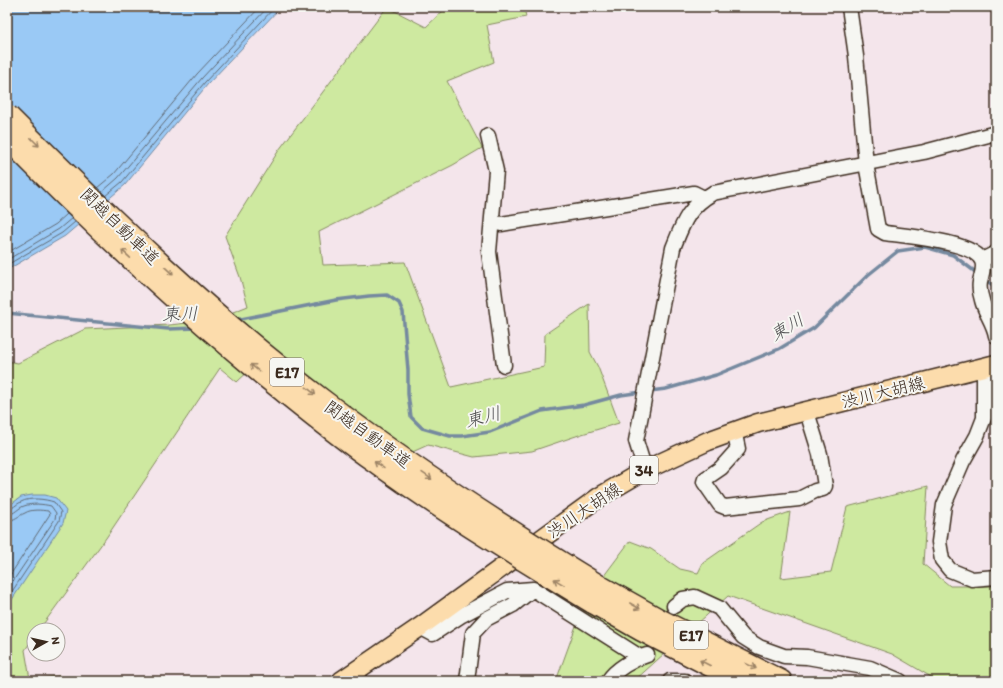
<svg xmlns="http://www.w3.org/2000/svg" width="1003" height="688" viewBox="0 0 1003 688" font-family="Itim,'Klee One',sans-serif">
  <style>
    .green { fill: #cee9a0; stroke: #848a5f }
    .water { fill: #9ac9f5; stroke: #74899f }
    .lines { fill: none; stroke-linecap: round; stroke-linejoin: round }
    .shore { stroke: #616a74; stroke-width: 1 }
    .stream { stroke: #74899f; stroke-width: 3.5 }
    .minor-casing { stroke: #3b2a1e; stroke-width: 17 }
    .major-casing { stroke: #3b2a1e; stroke-width: 21 }
    .highway-casing { stroke: #3b2a1e; stroke-width: 24 }
    .minor { stroke: #f6f6f2; stroke-width: 14 }
    .major { stroke: #fcdcac; stroke-width: 18 }
    .highway { stroke: #fcdcac; stroke-width: 21 }
    .highway-bridge-casing { stroke: #3b2a1e; stroke-width: 24; stroke-linecap: butt }
    .highway-bridge { stroke: #fcdcac; stroke-width: 21 }
    .oneway { stroke: #9c8365 }
    .labels { text-anchor: middle; stroke-width: 4; stroke-linejoin: round; paint-order: stroke }
    .shield { fill: #f6f6f2; stroke: #73675e; stroke-width: 1 }
    .shield-label { font-size: 16px; font-weight: bold; fill: #3b2a1e }
    .street-label { font-size: 17px; fill: #3b2a1e; stroke: #f6f6f2 }
    .water-label { font-size: 18px; font-style: italic; fill: #535254; stroke: #f6f6f2 }
  </style>
  <rect width="100%" height="100%" fill="#f4e5eb"/>
  <filter id="ink" filterUnits="userSpaceOnUse"><feTurbulence type="fractalNoise" baseFrequency=".025" numOctaves="2"/><feDisplacementMap in="SourceGraphic" scale="8" xChannelSelector="R" yChannelSelector="G"/><feConvolveMatrix kernelMatrix="1 2 1 2 8 2 1 2 1" color-interpolation-filters="sRGB"/></filter>
  <g filter="url(#ink)">
    <!-- green -->
    <path class="green" d="M387,7L426,27L447,7H524L526,17L487,25L494,62L447,81L482,148L453,165L319,232L323,265L405,262L451,387L544,367L545,334L589,304L590,352L598,367L619,423L582,434L532,451L474,457L428,445L408,454L269,352L237,382L220,368L106,538L39,630H34V637L25,650L30,679L60,676V681H7V361L18,363L85,329L170,325L213,320L248,306L240,277L225,236L279,150Z
      M928,486L923,564L950,586H996V681H938L892,654L728,596L634,681H556L585,601L630,541L651,549L680,569L698,573L703,563L762,522L790,512L781,578L831,572L847,507Z"/>
    <!-- water -->
    <path class="water" d="M7,7H281L208,84L125,185L65,236L7,270Z
      M32,495H45L56,498L66,511L63,523L7,607V507L21,497Z"/>
    <g class="lines">
      <!-- shore -->
      <path class="shore" d="M97,188L114,174L197,74L260,7
        M102,192L118,178L202,78L268,7
        M105,196L122,182L205,82L275,7
        M7,253L56,224L67,214
        M7,260L59,229L72,218
        M7,265L62,233L75,222
        M7,510C13,509 16,504 21,502C30,497 45,499 54,502L61,512L59,521L7,599
        M7,515C15,514 18,508 24,506C32,503 43,504 51,506L56,513L55,519L7,590
        M7,521C15,520 18,516 25,513C31,509 41,510 48,511L50,514L7,580"/>
      <!-- stream -->
      <path class="stream" d="M984,278L996,288
        M7,313L168,329L197,328
        M236,320L336,300L369,296L387,295L399,303L403,312L408,370V394L411,417L422,428L450,436H462L490,432L542,411L584,405L621,395L642,392
        M650,391L666,389L716,375L779,349L814,328L868,275L898,251L925,247L953,255L978,274"/>
      <defs>
        <path id="minor" d="M849,7L856,56L866,164L878,229L885,233C904,236 974,241 982,261C985,268 981,275 980,282C979,288 980,294 982,300C985,313 994,323 996,336
          M488,136L496,171L489,252L504,365
          M492,222L501,224L694,193L704,198
          M982,260L996,253
          M984,367V418L977,436L963,461L944,505L939,542L942,560L950,570L972,579L996,577
          M734,430L738,449L721,468L705,479L704,482L720,505L725,507L799,499L815,491L823,489L825,486L820,454L807,412
          M645,470L636,441L673,248C683,223 688,207 713,193L924,152L996,133
          M674,606L683,599L695,597L719,608L743,637L759,647L784,656L807,657L870,668L900,681
          M420,627L433,634L462,615L507,591L533,589L640,657
          M467,681L473,633L486,619L513,605L533,589
          M608,681C616,669 633,659 647,655
          M670,681H685"/>
        <path id="major" d="M341,681L420,627L599,497L645,470L708,441L758,423L996,364"/>
        <path id="highway" d="M601,587L660,620L781,681
          M592,602L641,630L740,681"/>
      </defs>
      <!-- minor casing -->
      <use href="#minor" class="minor-casing"/>
      <!-- major casing -->
      <use href="#major" class="major-casing"/>
      <!-- highway casing -->
      <use href="#highway" class="highway-casing"/>
      <!-- minor -->
      <use href="#minor" class="minor"/>
      <!-- major -->
      <use href="#major" class="major"/>
      <!-- highway -->
      <use href="#highway" class="highway"/>
      <defs>
        <path id="highway-bridge" d="M7,115C108,216 210,316 325,402C413,469 506,529 601,587
          M7,138C90,222 176,303 267,378C302,406 337,435 374,461C444,512 518,557 592,602"/>
      </defs>
      <!-- highway-bridge casing -->
      <use href="#highway-bridge" class="highway-bridge-casing"/>
      <!-- highway-bridge -->
      <use href="#highway-bridge" class="highway-bridge"/>
    </g>
    <!-- one-way arrows -->
    <defs><path id="oneway-shaft" d="M-6 0H5M1.5-3L5.5 0L1.5 3" fill="none" stroke-width="1.6" stroke-linecap="round" stroke-linejoin="round"/></defs>
    <g class="oneway">
      <use href="#oneway-shaft" transform="translate(35 142) rotate(45)"/>
      <use href="#oneway-shaft" transform="translate(126 254) rotate(-137)"/>
      <use href="#oneway-shaft" transform="translate(169 271) rotate(43)"/>
      <use href="#oneway-shaft" transform="translate(255 368) rotate(-141)"/>
      <use href="#oneway-shaft" transform="translate(311 391) rotate(39)"/>
      <use href="#oneway-shaft" transform="translate(379 465) rotate(-145)"/>
      <use href="#oneway-shaft" transform="translate(427 476) rotate(35)"/>
      <use href="#oneway-shaft" transform="translate(559 582) rotate(-149)"/>
      <use href="#oneway-shaft" transform="translate(635 606) rotate(30)"/>
      <use href="#oneway-shaft" transform="translate(705 663) rotate(-153)"/>
      <use href="#oneway-shaft" transform="translate(751 666) rotate(26)"/>
    </g>
  </g>
  <g class="labels">
    <!-- shield labels -->
    <g class="shield">
      <rect x="270" y="358" width="34" height="28" rx="3"/>
      <rect x="630" y="456" width="28" height="28" rx="3"/>
      <rect x="674" y="621" width="34" height="28" rx="3"/>
    </g>
    <g class="shield-label">
      <text x="287" y="378">E17</text>
      <text x="644" y="476">34</text>
      <text x="691" y="641">E17</text>
    </g>
    <!-- street labels -->
    <g class="street-label">
      <text transform="translate(120 226) rotate(44)" y="6">関越自動車道</text>
      <text transform="translate(883 392) rotate(-14)" y="6">渋川大胡線</text>
      <text transform="translate(368 434) rotate(36)" y="6">関越自動車道</text>
      <text transform="translate(584 510) rotate(-34)" y="6">渋川大胡線</text>
    </g>
    <!-- water labels -->
    <g class="water-label">
      <text transform="translate(180 314) rotate(-2)" y="6">東川</text>
      <text transform="translate(787 327) rotate(-31)" y="6">東川</text>
      <text transform="translate(483 417) rotate(-14)" y="6">東川</text>
    </g>
  </g>
  <!-- margin -->
  <rect width="1003" height="688" fill="none" stroke="#f6f6f2" stroke-width="24"/>
  <rect x="12" y="12" width="979" height="664" fill="none" stroke="#3b2a1e" stroke-width="1.5" filter="url(#ink)"/>
  <!-- north arrow -->
  <g transform="translate(46 642) rotate(82)"><circle r="19" fill="#f6f6f2" stroke="#aba49d"/>
  <path d="M0-3L7 15L0 10L-7 15Z" fill="#3b2a1e"/>
  <text y="-6" font-size="11" font-weight="bold" text-anchor="middle" fill="#3b2a1e">N</text>
  </g>
</svg>
